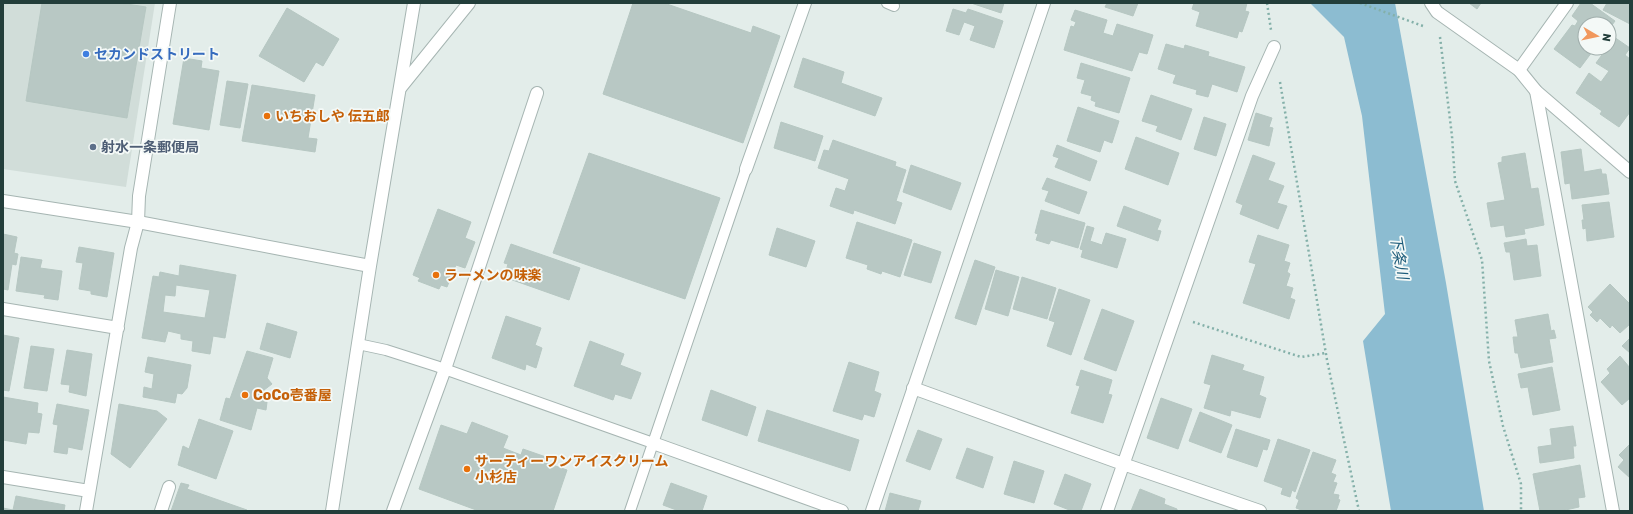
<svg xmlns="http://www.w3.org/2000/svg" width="1633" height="514" viewBox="0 0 1633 514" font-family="Rubik,'Noto Sans JP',sans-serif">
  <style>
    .built { fill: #d1ddd9 }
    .water { fill: #8cbcd1 }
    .building { fill: #b8c8c4; stroke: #b6c7c2; fill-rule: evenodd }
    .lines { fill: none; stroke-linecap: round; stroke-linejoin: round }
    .service-casing { stroke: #a6b5b2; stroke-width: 12 }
    .minor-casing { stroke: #a6b5b2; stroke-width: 14 }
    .tertiary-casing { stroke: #a6b5b2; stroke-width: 14 }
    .path { stroke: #84b0a9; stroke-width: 2.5; stroke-dasharray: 2 3; stroke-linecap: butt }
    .service { stroke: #fff; stroke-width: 10 }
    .minor { stroke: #fff; stroke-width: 12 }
    .tertiary { stroke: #fff; stroke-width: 12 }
    .shop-dot { fill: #3f7fe0; stroke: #f4f9f7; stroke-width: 1.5 }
    .food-dot { fill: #e8710a; stroke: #f4f9f7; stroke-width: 1.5 }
    .service-dot { fill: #5c6f8a; stroke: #f4f9f7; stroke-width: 1.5 }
    .labels { text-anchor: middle; stroke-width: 3.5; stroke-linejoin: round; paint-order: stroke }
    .shop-label { font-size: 14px; font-weight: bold; fill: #366cbe; stroke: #f4f9f7; text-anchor: start }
    .food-label { font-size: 14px; font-weight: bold; fill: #c56008; stroke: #f4f9f7; text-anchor: start }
    .service-label { font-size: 14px; font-weight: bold; fill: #4e5e75; stroke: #f4f9f7; text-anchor: start }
    .water-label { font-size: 15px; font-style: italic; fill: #1d5c7a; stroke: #f4f9f7 }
  </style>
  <rect width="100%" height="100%" fill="#e3edea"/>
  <!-- built -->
  <path class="built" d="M3,3H155L126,187L3,169Z"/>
  <!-- water -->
  <path class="water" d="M1310,3H1395L1446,283L1484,511H1391L1363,341L1385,314L1362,116L1344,37Z"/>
  <!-- building -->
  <path class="building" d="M42,3H120L146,7L127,118L26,101Z
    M633,3H664L751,33L753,26L780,36L743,143L603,94Z
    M971,3H1004L1001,13Z
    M1107,3H1138L1133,16L1105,7Z
    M1194,3H1247L1245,11L1249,12L1242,32L1239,31L1237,38L1196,26L1200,12L1192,9Z
    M1469,3H1481L1477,9Z
    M1581,3H1590L1615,21L1609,29V24H1585V48H1595L1580,68L1554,49L1572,25L1575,26L1578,21L1572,16Z
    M1607,3H1630V24L1603,10Z
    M287,8L339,39L323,66L316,62L304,82L259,56Z
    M953,9L966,13L968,9L1003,21L994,48L970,40L975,26L964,22L959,35L946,31Z
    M1075,10L1107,20L1103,33L1113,36L1117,24L1153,35L1147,54L1139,52L1132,71L1064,50L1071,26L1074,27L1076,22L1071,20Z
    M1614,37L1630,48L1625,55L1630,59V112L1619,127L1600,114L1602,111L1576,93L1589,73L1601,82L1609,71L1596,63L1607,48H1609V45Z
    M1166,44L1184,49L1185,45L1209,52L1208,56L1245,67L1237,92L1212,84L1208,97L1196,94L1197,90L1173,83L1176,75L1158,69Z
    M184,58L202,61L201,68L219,71L209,130L173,124Z
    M803,58L844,72L841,83L882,98L875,116L794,87Z
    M1081,63L1130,78L1119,113L1095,106L1096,102L1091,100L1092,96L1081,93L1085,80L1077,78Z
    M227,81L248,84L240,128L220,125Z
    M252,85L315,95L308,138L317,139L315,152L242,141Z
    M1151,95L1192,109L1181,140L1156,131L1158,126L1142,121Z
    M1078,107L1119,121L1112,143L1104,140L1100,152L1067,141Z
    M1256,113L1272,118L1269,127L1273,128L1269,146L1248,140Z
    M1204,117L1226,124L1216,156L1194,149Z
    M781,122L823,136L815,161L774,148Z
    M1136,137L1179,153L1168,185L1125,169Z
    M833,140L896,162L895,166L906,170L896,201L902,203L895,224L854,210L853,214L830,206L836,188L845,191L849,179L818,168L824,150L829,151Z
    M1057,145L1097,161L1090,181L1055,167L1059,158L1053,156Z
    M1581,149L1584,172L1601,169L1602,174H1606L1609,194L1572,199L1570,183L1565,184L1561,152Z
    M589,153L720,198L685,299L553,253Z
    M1525,153L1531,189L1538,188L1544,225L1524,229L1525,234L1506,237L1504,225L1491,227L1487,203L1505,200L1498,163L1502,162V157Z
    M1253,155L1275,163L1268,180L1284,186L1277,203L1287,206L1278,229L1240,214L1243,205L1236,202Z
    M911,165L961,183L951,210L903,192Z
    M1047,178L1087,192L1079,214L1045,201L1049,191L1042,189Z
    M1609,202L1614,237L1587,241L1586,228L1583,229L1582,220H1584L1582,205Z
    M1124,206L1161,220L1157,230L1161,231L1158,241L1117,226Z
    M438,209L471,222L465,238L475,242L465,268L456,265L447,287L441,285L439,289L418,281L420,278L413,275Z
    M1041,210L1085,223L1078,248L1051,240L1049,244L1036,240L1038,234L1035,233Z
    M857,222L912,240L900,277L882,271L881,274L867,269L868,265L846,258Z
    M1087,226L1094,228L1090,241L1102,245L1106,233L1126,239L1117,268L1081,257L1083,250L1080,249Z
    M777,228L815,241L806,267L769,255Z
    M3,234L17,237L14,253L18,254L16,265L12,264L8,290L3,289Z
    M1258,235L1289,245L1284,261L1290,263L1287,272L1290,274L1286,286L1293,288L1290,298L1295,300L1289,319L1243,303L1256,264L1249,262Z
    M1526,239L1527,246L1537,245L1541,276L1514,280L1510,252H1506L1504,243Z
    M914,243L941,252L931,283L904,275Z
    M511,244L580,268L569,300L504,277L508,264L504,263Z
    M79,247L114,253L107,297L91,294V291L79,289L83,263L76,262Z
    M21,257L42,260L40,268L62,271L58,300L44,298L45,295L16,291Z
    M975,260L995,267L976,325L955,318Z
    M180,265L236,275L225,338L213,336L210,354L192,351L193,341L181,339V334L168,331L165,342L142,338L153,276L159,277L160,272L179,276ZM176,285L210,290L205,318L163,312L165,295L175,296Z
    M996,270L1019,277L1008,316L985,309Z
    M1022,277L1056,288L1047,319L1013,309Z
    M1610,284L1630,304V324L1620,333L1612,325L1610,328L1600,318L1597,322L1590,315L1593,312L1588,307Z
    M1059,289L1090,300L1071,355L1047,346L1055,322L1049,320Z
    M1102,309L1134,321L1116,371L1084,359Z
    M1548,314L1551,331L1554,330L1556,338L1549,339L1553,362L1521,368L1518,353H1515L1513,337H1518L1515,320Z
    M506,316L541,328L535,345L542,348L536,368L526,364L525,370L492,358Z
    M267,323L297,332L290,358L260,349Z
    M3,335L19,338L9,391L3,390Z
    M1630,338V353L1622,346Z
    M590,341L624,354L620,365L641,373L631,399L615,394L613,400L574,386Z
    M31,346L54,349L47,391L24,388Z
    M67,350L92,354L86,396L69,392L70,385L61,384Z
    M247,351L273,358L267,378L272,384L264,390L262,400L267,402L266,410L257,408L251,430L220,420L226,398L230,399Z
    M1212,355L1244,365L1242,370L1264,377L1259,395L1266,398L1260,418L1231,410L1230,416L1204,408L1211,385L1204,383Z
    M1620,356L1630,368V398L1622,405L1601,382L1610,373L1607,369Z
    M148,357L191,365L187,388L182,394L177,393L175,403L143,397L144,387L152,389L154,374L145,372Z
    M849,362L879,372L874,391L881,394L874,417L864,414L862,420L833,411Z
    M1552,367L1560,410L1533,415L1528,387L1521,388L1518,374Z
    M1081,370L1112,380L1108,394L1112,395L1103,423L1071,413L1080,386L1076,385Z
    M711,390L756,407L747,436L702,420Z
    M3,397L38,403L37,413L42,414L39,433L28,432L26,444L3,440Z
    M1161,398L1192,409L1178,449L1147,438Z
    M57,404L89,410L82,450L68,447L67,454L54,452L58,425L53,424Z
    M119,404L157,411L167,419L130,468L111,454Z
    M767,410L859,440L850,471L758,441Z
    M1200,412L1232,425L1221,453L1189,441Z
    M199,419L233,431L216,479L178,465L183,446L189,449Z
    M472,422L508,436L503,448L521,455L523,449L546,457L544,462L567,470L553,511H479L419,489L441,425L467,434Z
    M1573,426L1576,446H1573L1574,458L1540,463L1538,447L1552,445L1550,429Z
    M1236,429L1270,440L1267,450L1263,449L1257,467L1227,457Z
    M918,430L942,439L930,470L906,461Z
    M1278,439L1310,450L1295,492L1292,490L1290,497L1281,494L1283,488L1264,481Z
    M1629,445L1630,446V478L1618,467L1624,460L1619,455Z
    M967,448L993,457L983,488L956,478Z
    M1313,452L1336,460L1331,473L1336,475L1333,482L1337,483L1333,494L1339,495L1338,499L1340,500L1336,511H1304L1296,508L1299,500L1296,498Z
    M1014,461L1044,471L1034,503L1004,494Z
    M1580,465L1585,497L1578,498L1579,507L1561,511H1540L1533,474Z
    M1065,474L1091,484L1081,511H1072L1054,504Z
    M181,483L189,485L187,489L247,510L246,511H171Z
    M671,483L707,496L702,511H679L663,505Z
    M1140,489L1165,499L1164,504L1177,509V511H1131Z
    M890,493L921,501L918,511H885Z
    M16,496L65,505L64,511H3V508L13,510Z"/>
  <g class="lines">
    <defs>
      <path id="service" d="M887,3L894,6
        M358,344L386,350L436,366L653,443
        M630,511L746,169"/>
      <path id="minor" d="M1519,70L1567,3
        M401,87L469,3
        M1536,91L1613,511
        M746,169L805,3
        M3,309L118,328
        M913,388L1123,464L1260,511
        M653,443L842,511
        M3,477L89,491
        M86,511L131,248L138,222L139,196L170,3
        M161,511L169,487
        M393,511L445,369L537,93
        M872,511L1044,3
        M1107,511L1252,96L1274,47"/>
      <path id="tertiary" d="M1431,3L1437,12L1519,70L1536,91L1630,172
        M3,201L138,222L370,266
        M332,511L370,266L414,3"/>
    </defs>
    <!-- service casing -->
    <use href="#service" class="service-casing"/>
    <!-- minor casing -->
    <use href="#minor" class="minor-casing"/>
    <!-- tertiary casing -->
    <use href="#tertiary" class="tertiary-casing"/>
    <!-- path -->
    <path class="path" d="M1267,3L1271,30
      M1360,3L1423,26
      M1440,37L1452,136L1455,181L1482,260L1489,361L1503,426L1521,484V511
      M1280,82L1327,360L1359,511
      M1193,322L1301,357L1326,353"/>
    <!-- service -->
    <use href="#service" class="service"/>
    <!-- minor -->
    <use href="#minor" class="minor"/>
    <!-- tertiary -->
    <use href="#tertiary" class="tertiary"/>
  </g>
  <!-- markers -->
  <circle class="shop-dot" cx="86" cy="54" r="4"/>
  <g class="food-dot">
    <circle cx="267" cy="116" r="4"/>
    <circle cx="436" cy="275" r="4"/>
    <circle cx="245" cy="395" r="4"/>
    <circle cx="467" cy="469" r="4"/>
  </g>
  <circle class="service-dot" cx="93" cy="147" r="4"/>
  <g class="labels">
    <!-- shop labels -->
    <g class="shop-label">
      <text x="94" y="59">セカンドストリート</text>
    </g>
    <!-- food labels -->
    <g class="food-label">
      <text x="275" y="121">いちおしや 伝五郎</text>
      <text x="444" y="280">ラーメンの味楽</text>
      <text x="253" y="400">CoCo壱番屋</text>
      <text x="475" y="466">サーティーワンアイスクリーム<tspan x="475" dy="16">小杉店</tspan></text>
    </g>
    <!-- service labels -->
    <g class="service-label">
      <text x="101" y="152">射水一条郵便局</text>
    </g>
    <!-- water labels -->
    <g class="water-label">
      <text transform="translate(1399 257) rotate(80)" y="5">下条川</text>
    </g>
  </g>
  <!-- border -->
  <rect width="1633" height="514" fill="none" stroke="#233e3b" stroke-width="8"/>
  <!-- north arrow -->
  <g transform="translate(1597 36) rotate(99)"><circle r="19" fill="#f4f9f7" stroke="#a0aeac"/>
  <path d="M0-3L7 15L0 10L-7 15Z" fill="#f1985d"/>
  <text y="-6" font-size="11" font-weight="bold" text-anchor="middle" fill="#233e3b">N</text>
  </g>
</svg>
